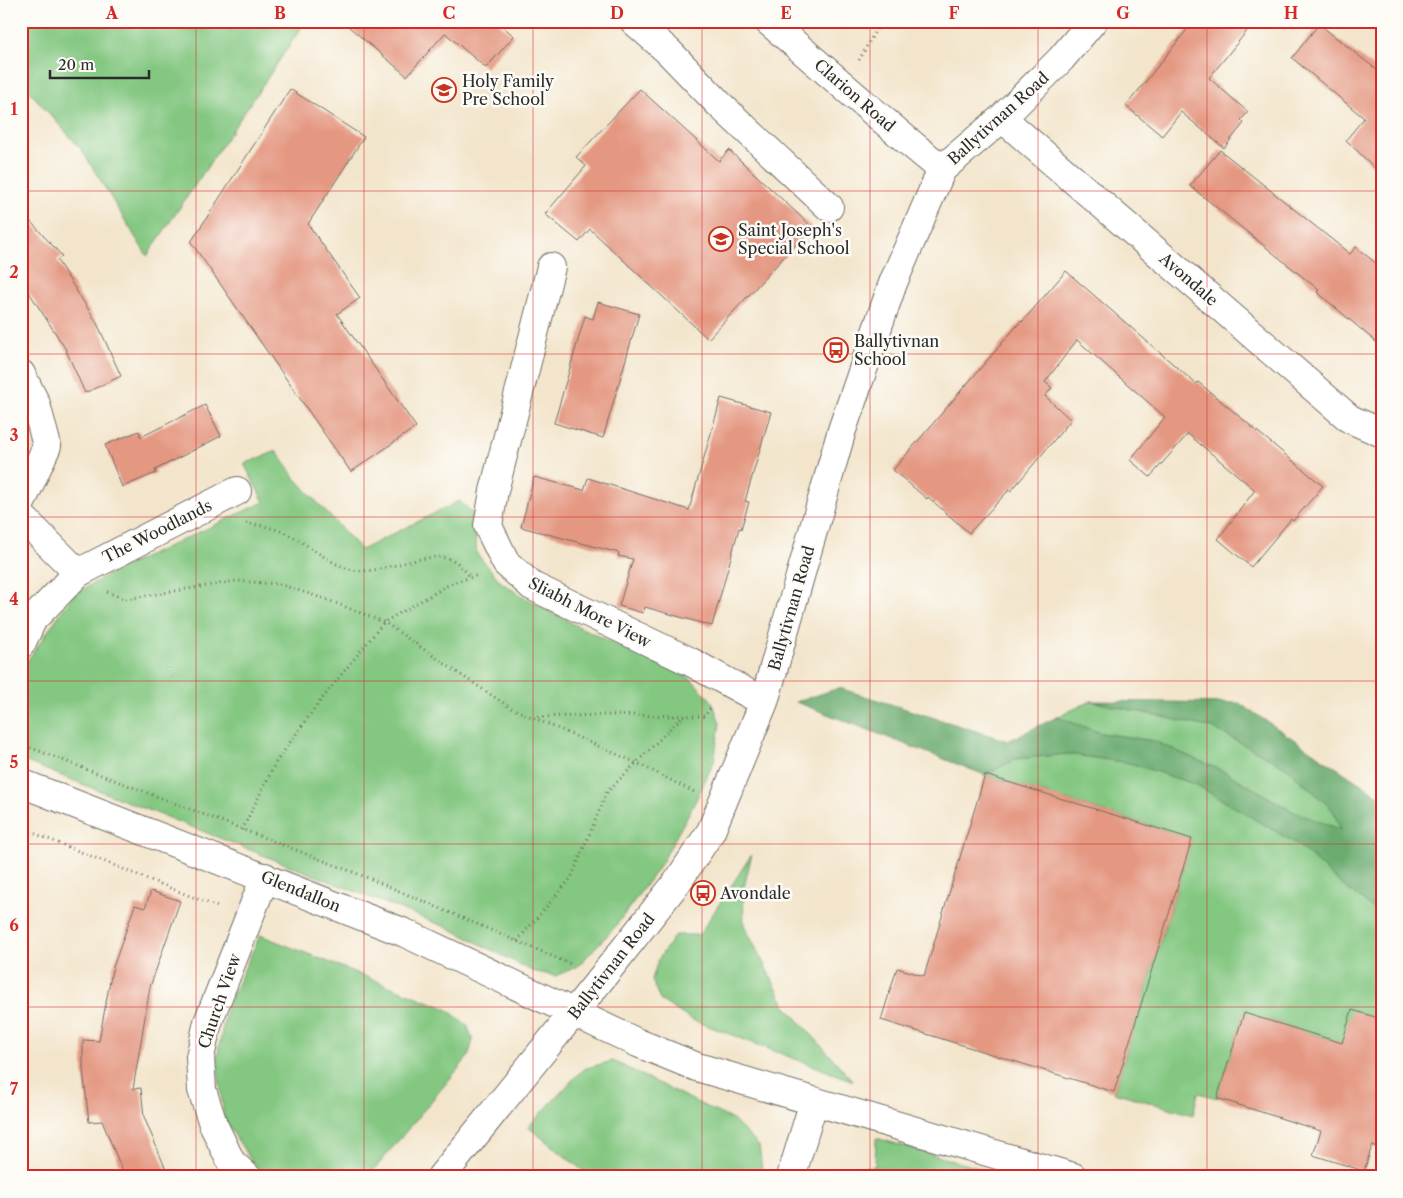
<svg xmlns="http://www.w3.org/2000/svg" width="1403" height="1198" viewBox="0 0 1403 1198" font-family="'Libre Caslon Text',serif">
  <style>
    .green { fill: #83c781; stroke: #577956 }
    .forest { fill: #6aac6f; stroke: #4a6c4d }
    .building { fill: #e49781 }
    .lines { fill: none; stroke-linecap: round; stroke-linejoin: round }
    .minor-casing { stroke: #716c63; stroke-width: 30 }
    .path { stroke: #716c63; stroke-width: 3; stroke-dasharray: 1 4; stroke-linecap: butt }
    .minor { stroke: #fff; stroke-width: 28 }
    .grid { fill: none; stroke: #d62828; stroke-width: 1; stroke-opacity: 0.55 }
    .labels { text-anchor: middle; stroke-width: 5; stroke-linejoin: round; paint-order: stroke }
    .poi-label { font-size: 16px; fill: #2b2b2b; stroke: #fdfcf7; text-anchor: start }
    .street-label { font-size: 16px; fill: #2b2b2b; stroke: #fdfcf7 }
    .neatline { fill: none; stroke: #d62828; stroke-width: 2 }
    .grid-label { font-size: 16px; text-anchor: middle; font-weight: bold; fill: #d62828 }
  </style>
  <rect width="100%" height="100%" fill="#fdfcf7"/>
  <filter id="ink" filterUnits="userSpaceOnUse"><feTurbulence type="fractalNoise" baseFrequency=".02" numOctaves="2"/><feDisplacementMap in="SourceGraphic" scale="10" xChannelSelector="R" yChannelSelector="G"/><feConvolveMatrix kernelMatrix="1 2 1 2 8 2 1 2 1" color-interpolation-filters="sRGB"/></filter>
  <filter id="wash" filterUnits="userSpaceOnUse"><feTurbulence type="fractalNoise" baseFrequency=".0096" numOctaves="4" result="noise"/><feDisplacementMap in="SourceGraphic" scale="20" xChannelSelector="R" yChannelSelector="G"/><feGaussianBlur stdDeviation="1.12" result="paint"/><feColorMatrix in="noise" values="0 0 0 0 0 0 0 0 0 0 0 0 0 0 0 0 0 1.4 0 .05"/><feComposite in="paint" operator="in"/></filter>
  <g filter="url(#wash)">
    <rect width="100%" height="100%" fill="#f3e5cc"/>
    <!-- green -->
    <path class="green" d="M21,21H306L147,256L81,149L21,82Z
      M277,451L295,478L361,550L459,501L472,512L477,554L502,583L522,596L571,623L691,679L712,701L720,723L714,762L695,802L661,864L615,927L577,967L555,976L532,971L451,929L21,760V670L73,595L111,573L264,502L244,464Z
      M1091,701L1213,728L1286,767L1333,810L1342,830L1294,812L1225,772L1154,741L1101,733L1057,717Z
      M1067,754L1130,763L1197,785L1297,844L1342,885L1382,915V1019L1342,1043L1244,1013L1217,1098L1198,1093L1193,1115L1114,1092L1192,839L985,775L1015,759Z
      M752,854L743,891L744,925L785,1005L853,1081L690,1019L660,1000L652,980L658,960L675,935H699Z
      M260,935L445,1008L467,1025L473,1040L468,1057L368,1177H268L254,1165L224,1119L217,1059L226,1009Z
      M613,1061L733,1120L759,1146L763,1177H591L528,1127L583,1069Z
      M876,1138L1009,1177H823L826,1171L875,1166Z"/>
    <!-- forest -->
    <path class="forest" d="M839,688L1008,741L1057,717L1101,733L1154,741L1225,772L1294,812L1341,830L1333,810L1286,767L1213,728L1091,701L1239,703L1382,798V915L1342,885L1297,844L1197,785L1130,763L1067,754L1015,759L985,775L796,702Z"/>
    <g id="blocks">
      <!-- building -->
      <path class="building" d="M342,21H496L514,36L486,68L445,33L407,76Z
        M1194,21H1255L1209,78L1248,112L1241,120L1244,123L1224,148L1181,112L1162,136L1126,106Z
        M1319,24L1382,74V175L1346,140L1364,118L1292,58Z
        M290,89L364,137L308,224L360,298L337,314L416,427L351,472L191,242Z
        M640,89L719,161L729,150L812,227L708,339L590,229L579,242L545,214L586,166L576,157Z
        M1220,150L1350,254L1356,247L1382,268V347L1317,292L1319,290L1190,186Z
        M21,211L62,256L57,260L97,323L121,376L85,393L65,348L21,280Z
        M1066,271L1196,384L1198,382L1323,486L1293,521L1291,519L1251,567L1218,539L1255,490L1188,434L1150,477L1130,460L1165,417L1077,340L1045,382L1052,388L1045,396L1071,420L1011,491L1009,490L969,533L928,497L927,499L893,470L1021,321L1022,322Z
        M598,302L639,314L603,438L554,423L585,316L593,319Z
        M721,398L771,412L745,501L749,502L741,529L739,528L712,626L645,607L643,613L619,606L633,559L618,556L619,553L521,527L534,477L584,490L588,478L689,510Z
        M205,405L221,436L155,470L156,473L122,487L105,445L139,431L141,437Z
        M985,775L1192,839L1114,1092L881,1020L897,968L924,976Z
        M151,891L180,901L150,987L133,1089L141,1088L144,1117L169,1177H125L102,1121L89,1122L83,1070V1040L99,1041L112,970L135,905L145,908Z
        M1352,1010L1382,1019V1149L1372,1146L1364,1171L1313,1155L1321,1131L1217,1098L1244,1013L1342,1043Z"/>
    </g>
  </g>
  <g filter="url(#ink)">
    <use href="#blocks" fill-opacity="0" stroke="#716c63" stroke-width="1"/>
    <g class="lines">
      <defs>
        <path id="minor" d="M634,21L669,52L720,105L829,207
          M768,21C826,70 883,122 942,169
          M1002,118L1350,419L1382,433
          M551,267L494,491L488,526L506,563L532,586L689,661L764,702
          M21,374L36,404L47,446L21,503
          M21,516L78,573
          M21,644L33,619L78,573L237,491
          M21,783L405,933L638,1043L697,1067L1073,1177
          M247,1177L231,1162L213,1124L202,1090L200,1057L208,1022L265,877
          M441,1177L604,975L678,881L711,831L764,702L842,430L893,283L942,169L1002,118L1061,59L1093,21
          M791,1177L814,1101"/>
      </defs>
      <!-- minor casing -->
      <use href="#minor" class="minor-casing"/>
      <!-- path -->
      <path class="path" d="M859,60L881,21
        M246,523C258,525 271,527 283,532C307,542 327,564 353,570C383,576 429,547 454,561C460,564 466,572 470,577
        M107,592L126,599L236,581L279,584L325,599L384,622L470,681L511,708L637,763L694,792
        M538,717L601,715L705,716L711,707
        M21,744L371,879L573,965
        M21,828L220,908
        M242,830L276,762L317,705L384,622L452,583L478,575
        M517,941L571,878L607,792L683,716"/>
      <!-- minor -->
      <use href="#minor" class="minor"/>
    </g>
  </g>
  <!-- grid -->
  <path class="grid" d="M196,21V1177M364,21V1177M533,21V1177M702,21V1177M870,21V1177M1038,21V1177M1207,21V1177M21,191H1382M21,354H1382M21,517H1382M21,681H1382M21,844H1382M21,1007H1382"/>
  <!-- icons -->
  <defs>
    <symbol id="school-ring" viewBox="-11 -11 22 22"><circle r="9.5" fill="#fdfcf7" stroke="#c8321e" stroke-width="1.5"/><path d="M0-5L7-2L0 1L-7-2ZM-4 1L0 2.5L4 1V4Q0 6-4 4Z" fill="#c8321e"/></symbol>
    <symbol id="bus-ring" viewBox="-11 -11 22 22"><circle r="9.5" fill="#fdfcf7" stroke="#c8321e" stroke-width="1.5"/><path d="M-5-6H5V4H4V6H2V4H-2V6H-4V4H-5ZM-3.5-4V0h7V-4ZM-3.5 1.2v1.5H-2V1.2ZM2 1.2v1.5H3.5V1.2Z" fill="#c8321e"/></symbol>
  </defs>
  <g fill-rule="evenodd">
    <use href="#school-ring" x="430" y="76" width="28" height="28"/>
    <use href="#school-ring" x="707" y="225" width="28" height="28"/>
    <use href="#bus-ring" x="822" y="336" width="28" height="28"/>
    <use href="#bus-ring" x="689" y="879" width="28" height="28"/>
  </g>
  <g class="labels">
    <!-- poi labels -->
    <g class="poi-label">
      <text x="462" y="87">Holy Family<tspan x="462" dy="18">Pre School</tspan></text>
      <text x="738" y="236">Saint Joseph's<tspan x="738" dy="18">Special School</tspan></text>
      <text x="854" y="347">Ballytivnan<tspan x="854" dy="18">School</tspan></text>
      <text x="720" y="899">Avondale</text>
    </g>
    <!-- street labels -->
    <g class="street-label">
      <text transform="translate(855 95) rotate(41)" y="6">Clarion Road</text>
      <text transform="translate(998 118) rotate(-42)" y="6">Ballytivnan Road</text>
      <text transform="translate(1189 279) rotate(41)" y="6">Avondale</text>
      <text transform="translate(157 531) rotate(-27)" y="6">The Woodlands</text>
      <text transform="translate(791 608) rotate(-74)" y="6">Ballytivnan Road</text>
      <text transform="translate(590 612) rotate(27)" y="6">Sliabh More View</text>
      <text transform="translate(301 891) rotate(22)" y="6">Glendallon</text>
      <text transform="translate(611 966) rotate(-52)" y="6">Ballytivnan Road</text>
      <text transform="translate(219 1001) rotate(-71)" y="6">Church View</text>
    </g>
  </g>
  <!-- margin -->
  <rect width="1403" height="1198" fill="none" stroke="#fdfcf7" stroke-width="55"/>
  <!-- scale -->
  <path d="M50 70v8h99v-8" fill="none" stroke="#2b2b2b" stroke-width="2.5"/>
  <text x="58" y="70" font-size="15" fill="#2b2b2b" stroke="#fdfcf7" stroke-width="4" paint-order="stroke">20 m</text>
  <rect x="28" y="28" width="1348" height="1142" class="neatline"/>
  <g class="grid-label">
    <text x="112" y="19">A</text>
    <text x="280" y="19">B</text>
    <text x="449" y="19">C</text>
    <text x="617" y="19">D</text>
    <text x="786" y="19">E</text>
    <text x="954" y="19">F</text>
    <text x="1123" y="19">G</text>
    <text x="1291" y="19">H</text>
    <text x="14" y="115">1</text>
    <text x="14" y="278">2</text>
    <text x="14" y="441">3</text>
    <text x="14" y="605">4</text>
    <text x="14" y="768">5</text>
    <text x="14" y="931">6</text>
    <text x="14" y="1095">7</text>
  </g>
</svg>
